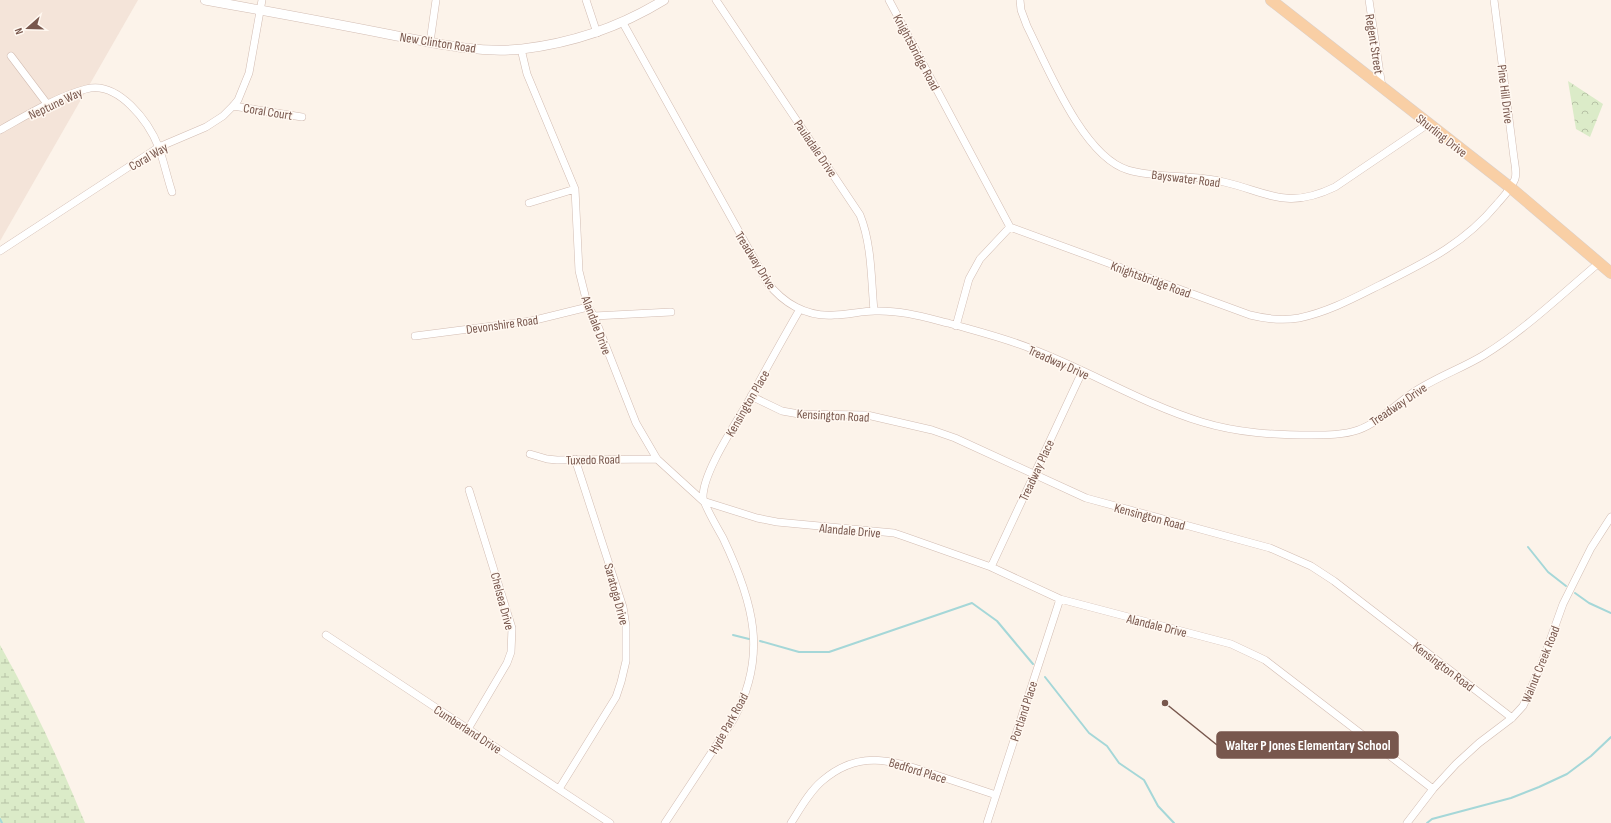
<svg xmlns="http://www.w3.org/2000/svg" width="1611" height="823" viewBox="0 0 1611 823" font-family="'Sofia Sans Condensed',sans-serif">
  <style>
    .residential { fill: #f4e4d9 }
    .wetland { fill: url(#wetland-marsh) }
    .park { fill: url(#park-crowns) }
    .lines { fill: none; stroke-linecap: round; stroke-linejoin: round }
    .stream { stroke: #a5d7d8; stroke-width: 2 }
    .minor-casing { stroke: #d2bcb2; stroke-width: 8 }
    .tertiary-casing { stroke: #d2bcb2; stroke-width: 10 }
    .primary-casing { stroke: #d9d0cd; stroke-width: 12 }
    .minor { stroke: #fff; stroke-width: 7 }
    .tertiary { stroke: #fff; stroke-width: 9 }
    .primary { stroke: #f9cfa5; stroke-width: 11 }
    .labels { text-anchor: middle; stroke-width: 3; stroke-linejoin: round; paint-order: stroke }
    .street-label { font-size: 13px; fill: #78574d; stroke: #fff8f1 }
    .leader { fill: none; stroke: #78574d; stroke-width: 1.5 }
    .callout-dot { fill: #78574d; stroke: #fff8f1; stroke-width: 1.5 }
    .callout { fill: #78574d; stroke: #78574d; stroke-width: 1.5 }
    .callout-label { font-size: 14px; text-anchor: middle; font-weight: bold; fill: #fff }
  </style>
  <defs>
    <pattern id="wetland-marsh" width="20" height="14" patternUnits="userSpaceOnUse"><rect width="20" height="14" fill="#dbebc8"/><path d="M1 5h8M5 5V1M11 12h8M15 12V8" fill="none" stroke="#b6c1a5"/></pattern>
    <pattern id="park-crowns" width="20" height="18" patternUnits="userSpaceOnUse"><rect width="20" height="18" fill="#dbebc8"/><path d="M2 6a3 3 0 1 1 6 0M12 15a3 3 0 1 1 6 0" fill="none" stroke="#b6c1a5"/></pattern>
  </defs>
  <rect width="100%" height="100%" fill="#fcf3ea"/>
  <!-- residential -->
  <path class="residential" d="M0,0H138L0,241Z"/>
  <!-- wetland -->
  <path class="wetland" d="M0,645C32,702 60,762 85,823H0Z"/>
  <!-- park -->
  <path class="park" d="M1568,81L1603,104L1590,137L1576,129Z"/>
  <g class="lines">
    <!-- stream -->
    <path class="stream" d="M1528,547L1548,572L1566,586
      M1575,593L1589,603L1611,613
      M733,635L749,639
      M760,641L799,652H829L972,603L997,621L1033,664
      M1045,677L1089,733L1107,746L1119,763L1144,780L1158,806L1174,823
      M0,819L2,823
      M1427,823L1432,819L1511,798L1539,787L1567,774L1591,756L1611,737"/>
    <defs>
      <path id="minor" d="M586,0L597,33
        M716,0L860,215C872,245 871,279 874,311
        M889,0L1010,227L1250,315C1266,319 1282,321 1299,318C1328,312 1354,298 1380,285C1426,262 1464,244 1497,204C1504,196 1511,189 1515,179C1517,173 1515,165 1514,158L1494,0
        M1020,0L1021,10L1027,26C1047,66 1083,157 1128,170C1158,179 1193,174 1224,182C1270,193 1287,210 1335,187L1428,124
        M1369,0L1382,87
        M623,23L767,282C783,303 806,317 834,315C848,315 861,311 875,311C900,310 924,317 948,323C976,331 1005,338 1032,349C1090,371 1143,404 1202,422C1238,433 1274,435 1312,435C1327,435 1343,435 1358,430C1378,423 1394,406 1411,394C1434,378 1461,369 1484,355C1526,329 1563,293 1600,262
        M430,42L436,0
        M521,49L527,74L575,189L579,271L588,307L594,316L636,423L657,459L703,501L757,518L777,522L894,533L903,536L991,567L1060,599L1231,644L1265,660L1433,789
        M11,56L48,105
        M233,106L302,117
        M0,130C27,115 56,97 86,89C118,80 149,122 159,148C164,162 167,177 172,192
        M529,203L575,189
        M0,251L159,147L206,127L223,116L233,106L238,100L249,73L262,0
        M594,316L671,312
        M956,326L969,279L980,259L1010,227
        M415,336L531,321L588,307
        M751,396L782,411L799,414L867,415L932,430L955,438L1086,498L1270,548L1311,566L1334,581L1512,718
        M530,454L547,459L557,460L657,459
        M991,567L1082,372
        M326,635L610,823
        M468,729L507,663L511,652L512,628L469,490
        M559,789L616,697L621,682L626,661V626L623,607L575,459
        M665,823L733,720C769,655 753,601 723,538C719,531 703,503 703,497C703,472 735,425 748,402C765,371 782,340 800,309
        M791,823C800,809 809,792 822,781C859,749 891,760 933,774C954,781 975,788 996,795
        M987,823L1060,599
        M1407,823L1433,789L1456,764L1479,743L1512,718L1523,706L1540,668L1563,604L1591,548L1611,517"/>
      <path id="tertiary" d="M205,0C266,11 326,22 387,34C430,42 477,54 522,49C573,43 620,27 664,0"/>
      <path id="primary" d="M1271,0L1511,188L1611,273"/>
    </defs>
    <!-- minor casing -->
    <use href="#minor" class="minor-casing"/>
    <!-- tertiary casing -->
    <use href="#tertiary" class="tertiary-casing"/>
    <!-- primary casing -->
    <use href="#primary" class="primary-casing"/>
    <!-- minor -->
    <use href="#minor" class="minor"/>
    <!-- tertiary -->
    <use href="#tertiary" class="tertiary"/>
    <!-- primary -->
    <use href="#primary" class="primary"/>
  </g>
  <g class="labels">
    <!-- street labels -->
    <g class="street-label">
      <text transform="translate(438 42) rotate(9)" y="5">New Clinton Road</text>
      <text transform="translate(1375 44) rotate(81)" y="5">Regent Street</text>
      <text transform="translate(917 52) rotate(62)" y="5">Knightsbridge Road</text>
      <text transform="translate(1506 94) rotate(83)" y="5">Pine Hill Drive</text>
      <text transform="translate(55 103) rotate(-25)" y="5">Neptune Way</text>
      <text transform="translate(268 111) rotate(9)" y="5">Coral Court</text>
      <text transform="translate(1442 135) rotate(38)" y="5">Shurling Drive</text>
      <text transform="translate(816 148) rotate(56)" y="5">Pauladale Drive</text>
      <text transform="translate(148 156) rotate(-30)" y="5">Coral Way</text>
      <text transform="translate(1186 178) rotate(7)" y="5">Bayswater Road</text>
      <text transform="translate(756 260) rotate(58)" y="5">Treadway Drive</text>
      <text transform="translate(1151 279) rotate(20)" y="5">Knightsbridge Road</text>
      <text transform="translate(502 324) rotate(-8)" y="5">Devonshire Road</text>
      <text transform="translate(597 325) rotate(69)" y="5">Alandale Drive</text>
      <text transform="translate(1059 362) rotate(24)" y="5">Treadway Drive</text>
      <text transform="translate(747 403) rotate(-60)" y="5">Kensington Place</text>
      <text transform="translate(1398 404) rotate(-34)" y="5">Treadway Drive</text>
      <text transform="translate(833 415) rotate(3)" y="5">Kensington Road</text>
      <text transform="translate(593 459) rotate(-1)" y="5">Tuxedo Road</text>
      <text transform="translate(1036 470) rotate(-65)" y="5">Treadway Place</text>
      <text transform="translate(1150 516) rotate(15)" y="5">Kensington Road</text>
      <text transform="translate(850 530) rotate(5)" y="5">Alandale Drive</text>
      <text transform="translate(617 594) rotate(75)" y="5">Saratoga Drive</text>
      <text transform="translate(503 601) rotate(75)" y="5">Chelsea Drive</text>
      <text transform="translate(1157 625) rotate(14)" y="5">Alandale Drive</text>
      <text transform="translate(1540 664) rotate(-68)" y="5">Walnut Creek Road</text>
      <text transform="translate(1444 666) rotate(37)" y="5">Kensington Road</text>
      <text transform="translate(1023 711) rotate(-72)" y="5">Portland Place</text>
      <text transform="translate(728 723) rotate(-61)" y="5">Hyde Park Road</text>
      <text transform="translate(468 729) rotate(33)" y="5">Cumberland Drive</text>
      <text transform="translate(918 770) rotate(17)" y="5">Bedford Place</text>
    </g>
  </g>
  <!-- callouts -->
  <path class="leader" d="M1165 703L1217 745"/>
  <circle class="callout-dot" cx="1165" cy="703" r="4"/>
  <rect class="callout" x="1217" y="732" width="181" height="26" rx="4"/>
  <g class="callout-label">
    <text x="1308" y="750">Walter P Jones Elementary School</text>
  </g>
  <!-- north arrow -->
  <g transform="translate(28 28) rotate(250)" stroke="#fff8f1" stroke-width="3" paint-order="stroke">
  <path d="M0-3L7 15L0 10L-7 15Z" fill="#78574d"/>
  <text y="-6" font-size="11" font-weight="bold" text-anchor="middle" fill="#78574d">N</text>
  </g>
</svg>
